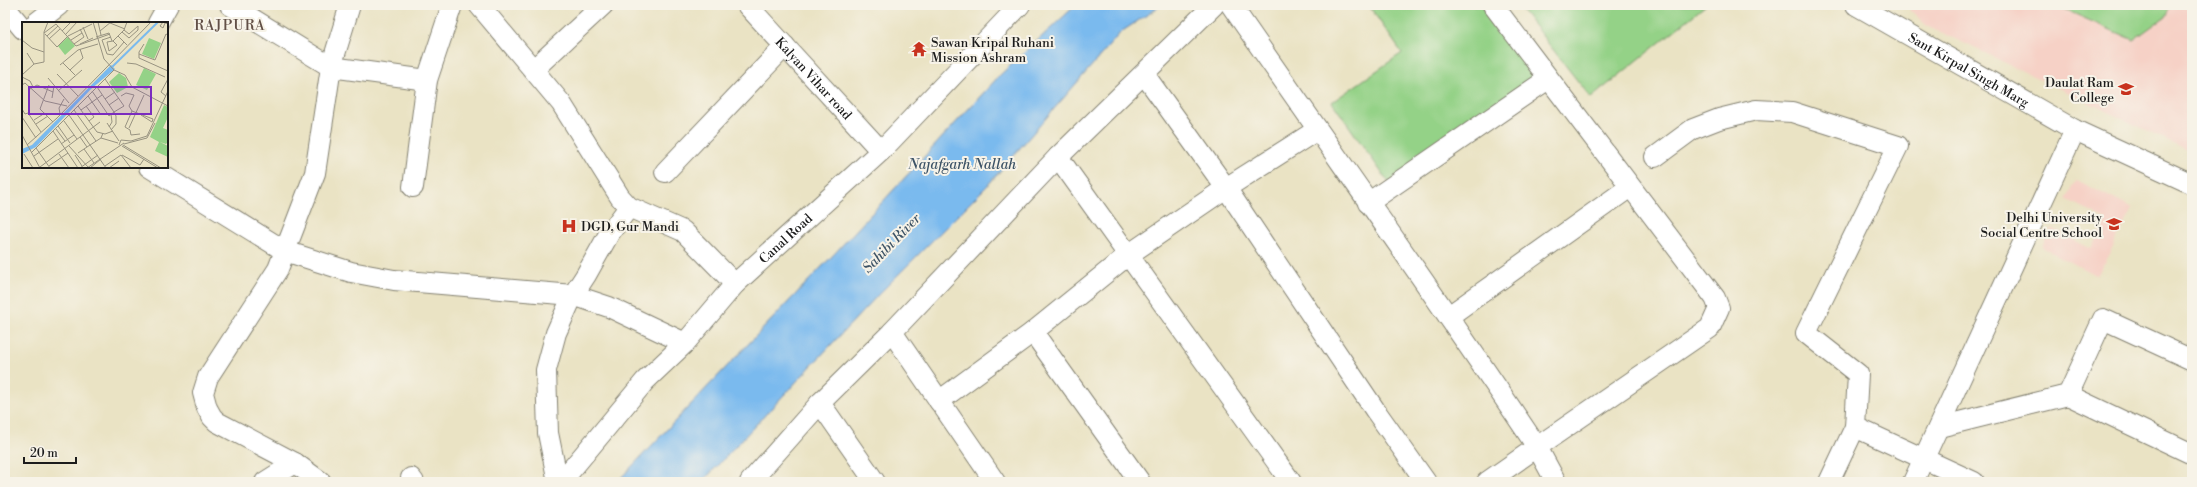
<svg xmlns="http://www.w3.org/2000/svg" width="2197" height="487" viewBox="0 0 2197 487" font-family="'Libre Bodoni',serif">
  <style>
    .built { fill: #f6d1c6 }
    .green { fill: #94d287; stroke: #587752 }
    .water { fill: #7abaee; stroke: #4b6b85 }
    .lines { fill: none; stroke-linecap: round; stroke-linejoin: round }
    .minor-casing { stroke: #838070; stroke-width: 22 }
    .minor { stroke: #fff; stroke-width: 20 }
    .labels { text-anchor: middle; stroke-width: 4; stroke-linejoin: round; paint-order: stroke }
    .poi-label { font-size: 13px; fill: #1c1c1c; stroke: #f7f3e8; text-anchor: start }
    .street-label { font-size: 13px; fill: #1c1c1c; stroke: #f7f3e8 }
    .neighbourhood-label { font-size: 14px; letter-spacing: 1px; fill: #625047; stroke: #f7f3e8 }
    .water-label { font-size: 14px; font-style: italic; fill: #3d5366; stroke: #f7f3e8 }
    .inset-river { fill: none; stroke: #7abaee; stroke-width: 2 }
    .inset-road { fill: none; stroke: #989381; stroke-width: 1 }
    .view { fill: #7b2cbf; fill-opacity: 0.15; stroke: #7b2cbf; stroke-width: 2 }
    .inset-edge { fill: none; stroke: #1c1c1c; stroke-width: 2 }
  </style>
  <rect width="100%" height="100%" fill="#f7f3e8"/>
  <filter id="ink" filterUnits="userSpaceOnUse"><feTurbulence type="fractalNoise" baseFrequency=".025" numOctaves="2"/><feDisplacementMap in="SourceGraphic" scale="8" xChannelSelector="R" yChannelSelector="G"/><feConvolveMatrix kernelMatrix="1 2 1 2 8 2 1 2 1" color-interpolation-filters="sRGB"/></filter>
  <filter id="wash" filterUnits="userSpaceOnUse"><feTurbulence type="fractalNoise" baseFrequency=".012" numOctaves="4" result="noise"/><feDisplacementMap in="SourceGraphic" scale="16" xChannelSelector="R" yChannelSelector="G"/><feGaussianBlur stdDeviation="0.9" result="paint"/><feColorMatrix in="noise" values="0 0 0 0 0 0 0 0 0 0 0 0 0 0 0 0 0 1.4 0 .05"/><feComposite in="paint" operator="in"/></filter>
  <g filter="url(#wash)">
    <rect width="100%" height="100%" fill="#eae3c4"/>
    <!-- built -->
    <path class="built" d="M1905,5H2192V152L1926,25Z
      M2077,180L2133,209L2097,276L2042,247L2052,228L2091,249L2106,220L2066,199Z"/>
    <!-- green -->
    <path class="green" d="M1371,5H1491L1541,77L1389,183L1332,102L1402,53L1369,6Z
      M1518,5H1706L1591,98Z
      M2055,5H2171L2166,16L2133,40Z"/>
    <!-- water -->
    <path class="water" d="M1076,5H1162L1121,32L987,186L878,295L702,482H617L835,253L1000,75Z"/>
  </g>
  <g filter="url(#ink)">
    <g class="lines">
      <defs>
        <g id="minor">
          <path d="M230,5L331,67L427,80"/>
          <path d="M479,5L561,103L620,197L629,207L683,231L735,284"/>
          <path id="s1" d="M747,5L881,151"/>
          <path d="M1214,5L1058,157L1291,482"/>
          <path d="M1231,5C1333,153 1438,298 1537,447L1710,328L1719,308L1715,298L1493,5"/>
          <path id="s2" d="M1856,5L2075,130L2192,184"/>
          <path d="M5,7L23,29"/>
          <path d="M36,23L59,5"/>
          <path d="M158,23L168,5"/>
          <path d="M534,69L603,5"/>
          <path d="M1144,74L1226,188L1375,410L1426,482"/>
          <path d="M1655,157L1693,129L1719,119L1756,110L1792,112L1898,146L1806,333L1858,374L1855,427"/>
          <path d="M149,167L285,251L351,272L394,280L573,295L609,307L685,343"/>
          <path d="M665,172L785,46"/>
          <path d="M413,187L427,80L452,5"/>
          <path d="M1368,203L1548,79"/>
          <path d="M1449,316L1630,187"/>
          <path d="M892,332L1058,157"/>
          <path d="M1033,332L1140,482"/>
          <path d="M2068,395L2192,454"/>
          <path d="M939,401L1033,332L1128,255L1226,188L1317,130"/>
          <path d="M820,403L875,482"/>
          <path d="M1939,427L2068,395L2103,319L2192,360"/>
          <path d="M411,478L414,482"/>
          <path d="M265,482L295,463"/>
          <path d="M321,482L295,463L217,422L212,417L207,408L203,393L208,377L278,269L295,225L315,173L331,67L350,5"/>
          <path d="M558,482L548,433L546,370L556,333L573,295L586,275L609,234L629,207"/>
          <path id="s3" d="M561,482L645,381L685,343L735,284L881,151L1020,5"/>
          <path d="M750,482L820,403L892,332L995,482"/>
          <path d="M1487,482L1537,447L1556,482"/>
          <path d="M1829,482L1855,427L1974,482"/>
          <path d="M1913,482L2075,130"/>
        </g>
      </defs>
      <!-- minor casing -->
      <use href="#minor" class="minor-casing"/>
      <!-- minor -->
      <use href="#minor" class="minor"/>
    </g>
  </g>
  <!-- icons -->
  <defs>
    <symbol id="temple-bare" viewBox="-9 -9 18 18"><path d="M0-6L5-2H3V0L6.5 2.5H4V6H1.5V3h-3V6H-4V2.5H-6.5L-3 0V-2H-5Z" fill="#c8321e" stroke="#f7f3e8" stroke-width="2.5" paint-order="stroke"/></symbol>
    <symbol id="university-bare" viewBox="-9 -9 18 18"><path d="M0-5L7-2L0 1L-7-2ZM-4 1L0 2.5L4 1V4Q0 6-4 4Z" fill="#c8321e" stroke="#f7f3e8" stroke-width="2.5" paint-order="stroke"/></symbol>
    <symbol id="school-bare" viewBox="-9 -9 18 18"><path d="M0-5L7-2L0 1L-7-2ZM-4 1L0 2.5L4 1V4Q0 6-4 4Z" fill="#c8321e" stroke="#f7f3e8" stroke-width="2.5" paint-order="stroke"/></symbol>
    <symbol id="hospital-bare" viewBox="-9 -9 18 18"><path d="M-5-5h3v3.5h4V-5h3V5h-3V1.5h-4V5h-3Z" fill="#c8321e" stroke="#f7f3e8" stroke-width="2.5" paint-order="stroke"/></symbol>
  </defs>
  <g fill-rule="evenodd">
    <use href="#temple-bare" x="908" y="38" width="22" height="22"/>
    <use href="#university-bare" x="2115" y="78" width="22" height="22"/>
    <use href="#school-bare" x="2103" y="213" width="22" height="22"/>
    <use href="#hospital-bare" x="558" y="215" width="22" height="22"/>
  </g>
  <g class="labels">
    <!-- poi labels -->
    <g class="poi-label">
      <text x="931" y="47">Sawan Kripal Ruhani<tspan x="931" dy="15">Mission Ashram</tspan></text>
      <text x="2114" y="87" text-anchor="end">Daulat Ram<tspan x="2114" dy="15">College</tspan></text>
      <text x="2102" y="222" text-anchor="end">Delhi University<tspan x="2102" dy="15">Social Centre School</tspan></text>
      <text x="581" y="231">DGD, Gur Mandi</text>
    </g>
    <!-- street labels -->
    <g class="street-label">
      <text dy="5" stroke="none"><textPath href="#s2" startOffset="130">Sant Kirpal Singh Marg</textPath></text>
      <text dy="5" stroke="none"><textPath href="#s1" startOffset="99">Kalyan Vihar road</textPath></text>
      <text dy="5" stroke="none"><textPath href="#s3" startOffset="332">Canal Road</textPath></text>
    </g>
    <!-- neighbourhood labels -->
    <g class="neighbourhood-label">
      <text x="230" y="30">RAJPURA</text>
    </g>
    <!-- water labels -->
    <g class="water-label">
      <text x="962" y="169">Najafgarh Nallah</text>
      <text transform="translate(891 243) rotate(-46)" y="5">Sahibi River</text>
    </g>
  </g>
  <!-- overview -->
  <g transform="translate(22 22)">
    <rect width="146" height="146" fill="#eae3c4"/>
    <path d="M46,15L53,24L43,33L36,24ZM127,16L139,21L132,37L120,32ZM122,46L134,52L125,68L114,63ZM97,51L104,56L106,65L95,71L87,60ZM142,83L146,85V95L141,106L146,108V120L144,122L138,120L146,124V135L133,129L137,120L128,115Z" fill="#94d287"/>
    <path d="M89,43L93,47L69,67L14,125L0,132V127L10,123Z" fill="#7abaee"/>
    <path class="inset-river" d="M89,46L136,0"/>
    <path class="inset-road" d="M71,0L82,37L92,48L103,53L110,65L146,84M76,0L79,13M141,0L138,4L141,6L143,1L146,2M88,1L103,7M61,5L66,17M102,8L107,12L116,4M40,9L49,0M78,9L89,0M100,10L107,16L116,8V4M22,11L34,2L54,24L88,12M23,12L35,25L46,14L70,2M44,12L55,0M25,14L36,4M96,14L105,23M74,15L87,11L90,19M89,15L80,18L85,32L91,33L102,20M27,17L38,7M0,18L10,26L22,30M49,18L60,11M91,19L95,23L87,29L85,20L91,19L102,8L105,0M52,22L62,15L58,7M58,22L71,16M122,22L117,30V36L146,49M5,31L12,42M117,32L133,38L144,12L146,13M41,41L53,53M105,41L114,42L143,55M38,43L56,28L76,22M48,48L61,36L58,27M35,52L56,74M0,53L12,42L22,40V10L26,0M0,55L8,59L11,65M26,56L47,81M0,63L3,61L23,79L45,84M27,63L18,87L31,100M75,65L92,90L102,84L83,57M8,67L15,63L31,70M36,69L60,48M70,69L87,94M99,74L104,71L112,73L107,84L110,89M144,74L139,70L146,57M30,76L32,64M83,77L93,70M87,83L97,76M56,84L66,74M64,84L72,95L67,99M0,87L3,92L6,91L19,110M52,88L74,119M59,88L80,73M38,92L37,86L42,77M47,93L68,123L79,116L81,111M79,93L66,74L92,48M119,93L130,100L131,97M87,94L92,90L94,94V102L89,108M0,95L14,116M12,98L23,91M42,99L55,117M85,101L97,119M14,102L26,94M36,104L48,121M87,105L90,100L89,92M107,106L122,73M34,107L43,119M31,109L56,146M118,112L109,113L108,108L103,105L110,89L131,97M0,113L18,146M58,115L65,125M79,116L96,121M39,122L52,113M102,122L125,116L133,101M5,123L35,96L129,0M97,123L99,118L109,119L125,114L146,69M101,123L139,146M47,124L66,145M100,124L136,146M14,126L28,146M62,127L72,141M9,131L56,84L75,110L83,112L91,109M56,131L68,123L84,146M2,132L11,146M37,132L47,146M53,133L60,144M100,133L118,143L122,137M12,134L36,117M27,144L46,131M83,144L99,133L109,146M18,145L78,100M58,146L76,133M65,146L102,121M68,146L79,137M87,146L97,139"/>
    <path class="view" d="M7,65H129V92H7Z"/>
    <rect width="146" height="146" class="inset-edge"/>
  </g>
  <!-- margin -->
  <rect width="2197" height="487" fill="none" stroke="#f7f3e8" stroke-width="20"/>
  <!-- scale -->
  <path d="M24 457v6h52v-6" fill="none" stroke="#1c1c1c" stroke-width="2"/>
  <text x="30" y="457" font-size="12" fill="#1c1c1c" stroke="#f7f3e8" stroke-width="3" paint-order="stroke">20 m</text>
</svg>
